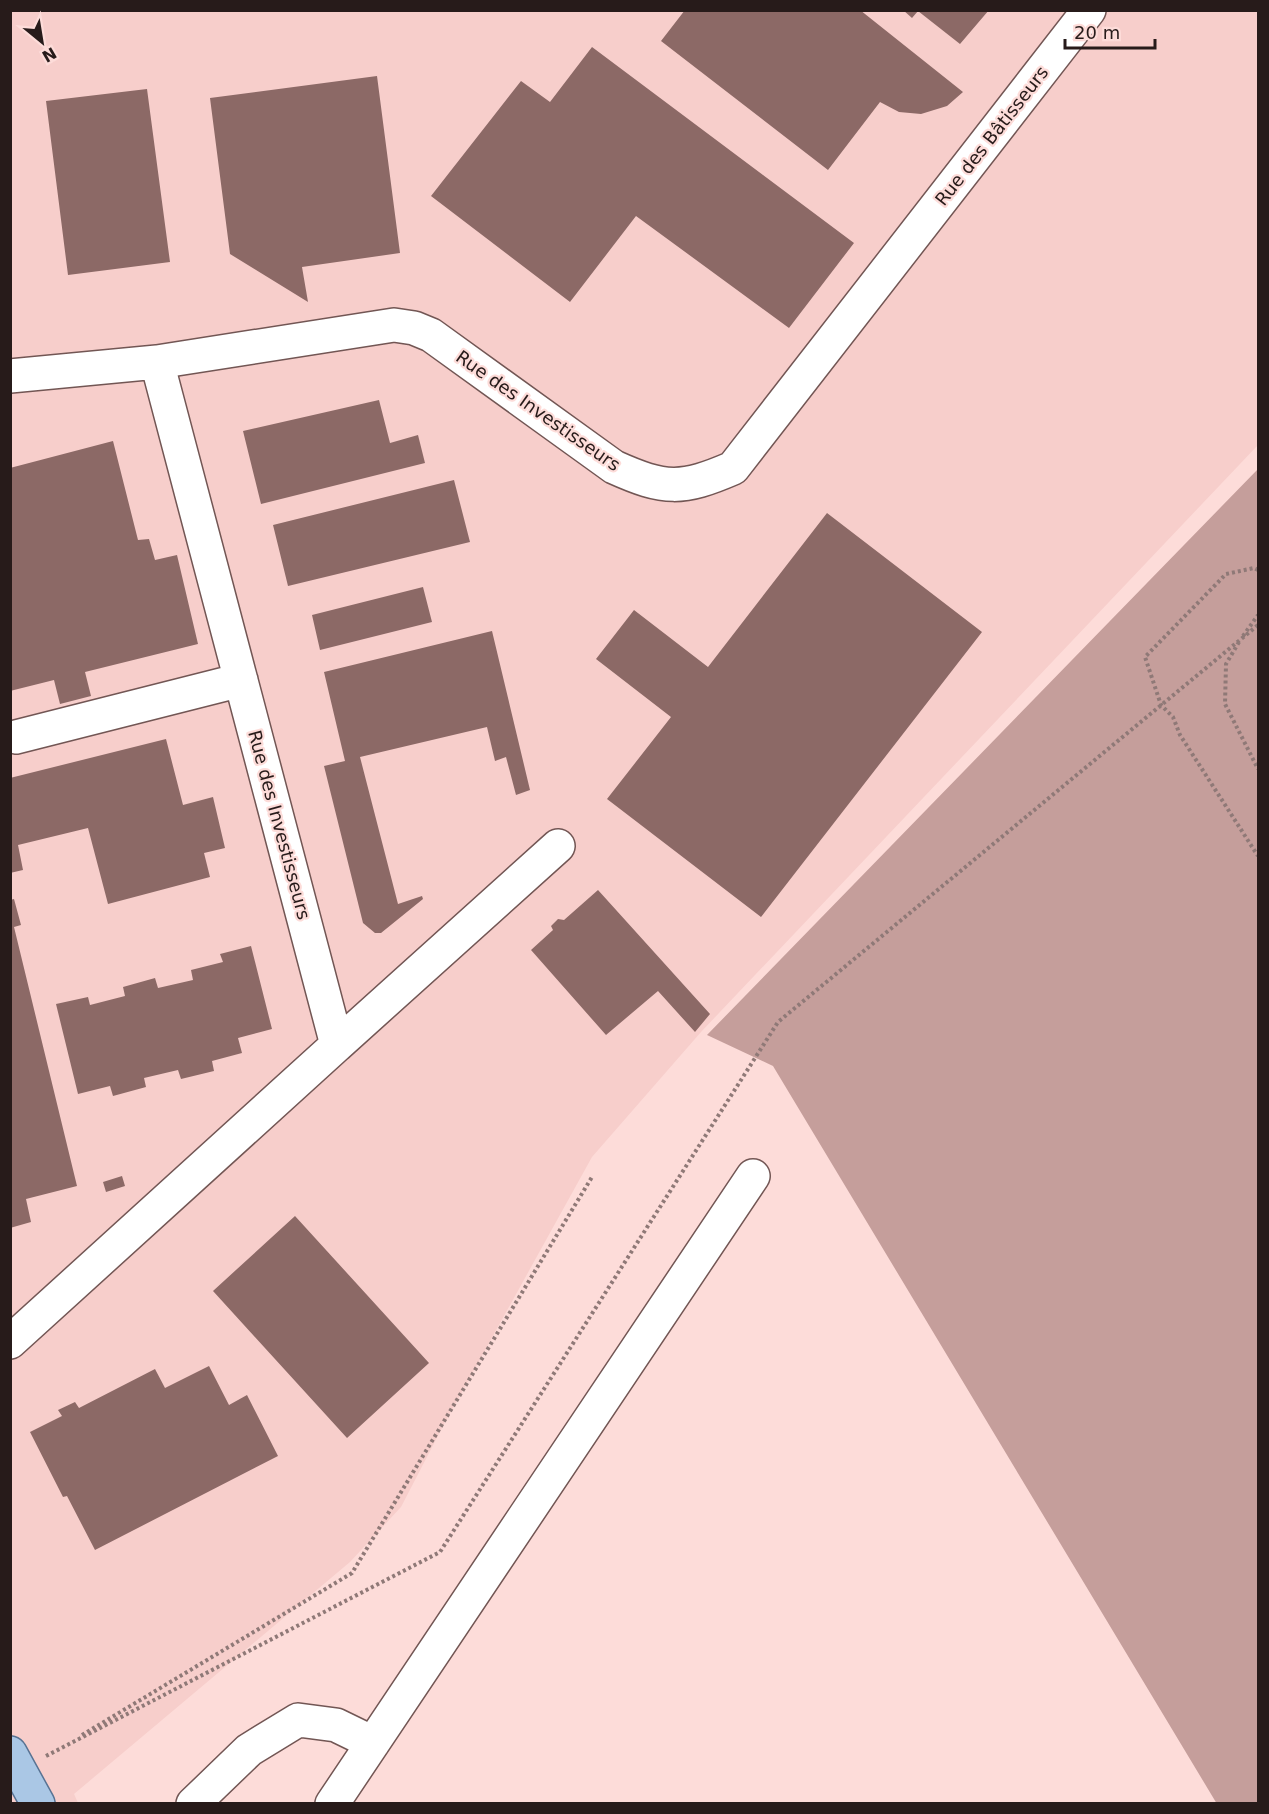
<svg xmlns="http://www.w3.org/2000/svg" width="1269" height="1814" viewBox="0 0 1269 1814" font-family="'DejaVu Sans',sans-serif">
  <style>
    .built { fill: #f7cecb }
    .forest { fill: #c59e9b }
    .building { fill: #8c6966 }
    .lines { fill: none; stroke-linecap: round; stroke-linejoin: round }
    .minor-casing { stroke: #725654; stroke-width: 36 }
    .major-casing { stroke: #587393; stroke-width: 36 }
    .path { stroke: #8f7977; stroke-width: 4; stroke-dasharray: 3 3; stroke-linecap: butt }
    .minor { stroke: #fff; stroke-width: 33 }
    .major { stroke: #aac7e5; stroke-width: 33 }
    .labels { text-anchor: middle; stroke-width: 4.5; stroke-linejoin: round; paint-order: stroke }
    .street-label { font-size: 18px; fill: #271b1a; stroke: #fddcd9 }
  </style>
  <rect width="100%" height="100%" fill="#fddcd9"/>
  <!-- built -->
  <path class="built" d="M11,11H1258V445L701,1032L592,1157L443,1426L401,1507L350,1562L74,1794L78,1803L11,1804Z"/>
  <!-- forest -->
  <path class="forest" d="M1258,469V1803L1217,1804L773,1066L707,1035Z"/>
  <!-- building -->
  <path class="building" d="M685,10H860L963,92L947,106L921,114L899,112L880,102L828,170L661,41Z
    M903,10H989L960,44L918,11L912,18Z
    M592,47L854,243L789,328L636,216L570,302L431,196L521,81L550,102Z
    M377,76L400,253L302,267L308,302L230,254L210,98Z
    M147,89L170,262L68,275L46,101Z
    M379,400L390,443L418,435L425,463L261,504L243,431Z
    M113,441L138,540L149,539L155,560L177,555L198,644L85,672L91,696L60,704L54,680L10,691V468Z
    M454,480L470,542L288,586L273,525Z
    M827,513L982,632L761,917L607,799L671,717L596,659L634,610L708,667Z
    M423,587L432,622L320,650L312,615Z
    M492,631L530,790L516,795L506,757L495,761L487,727L360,757L398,904L422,896L423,899L381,933H375L363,923L324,766L345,761L324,672Z
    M166,739L183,805L213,797L225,848L204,853L210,877L108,904L88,828L18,845L23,870L10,873V778Z
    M598,890L710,1014L695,1032L658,991L606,1035L531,950L553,930L551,926L558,919L564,920Z
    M14,899L21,925L14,927L77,1186L26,1199L31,1222L10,1228V900Z
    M251,946L272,1029L238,1038L242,1053L212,1061L214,1071L181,1079L178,1070L144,1078L146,1087L113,1096L110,1086L78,1094L56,1004L88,997L90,1005L125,996L123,987L155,978L158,988L193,980L191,970L223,962L220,954Z
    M122,1176L125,1186L106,1192L103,1182Z
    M295,1216L429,1363L347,1438L213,1291Z
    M209,1366L229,1405L247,1395L278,1456L95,1550L67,1496L63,1497L30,1432L62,1416L58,1410L75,1402L79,1408L155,1369L165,1388Z"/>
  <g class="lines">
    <defs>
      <path id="minor" d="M10,376L157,362
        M16,737L241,680
        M558,846L337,1045L157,362L394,325L414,328L431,335L614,467C665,490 682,490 733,468L1089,10
        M10,1342L337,1045
        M193,1804L249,1750L298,1720L336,1725L373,1743
        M332,1804L753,1176"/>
      <path id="major" d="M10,1753L38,1804"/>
    </defs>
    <!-- minor casing -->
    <use href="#minor" class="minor-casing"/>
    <!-- major casing -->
    <use href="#major" class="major-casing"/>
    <!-- path -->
    <path class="path" d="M1258,570L1254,568L1226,574L1145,657L1161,705L1173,717L1180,735L1258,856
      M1243,636L1258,615
      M1239,642L1226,664L1225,704L1258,769
      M82,1735L352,1573L592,1177
      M46,1756L440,1552L778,1022L1258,625"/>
    <!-- minor -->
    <use href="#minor" class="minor"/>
    <!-- major -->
    <use href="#major" class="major"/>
  </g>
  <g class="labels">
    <!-- street labels -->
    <g class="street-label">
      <text transform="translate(992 136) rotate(-52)" y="6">Rue des Bâtisseurs</text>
      <text transform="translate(538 411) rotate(35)" y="6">Rue des Investisseurs</text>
      <text transform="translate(279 825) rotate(75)" y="6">Rue des Investisseurs</text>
    </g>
  </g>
  <!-- border -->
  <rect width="1269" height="1814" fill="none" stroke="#271b1a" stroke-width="24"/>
  <!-- north arrow -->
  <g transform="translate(42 42) rotate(150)" stroke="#fddcd9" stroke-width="4.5" paint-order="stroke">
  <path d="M0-4.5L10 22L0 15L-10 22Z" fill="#271b1a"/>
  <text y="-9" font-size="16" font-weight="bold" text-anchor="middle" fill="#271b1a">N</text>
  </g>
  <!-- scale -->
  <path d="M1065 39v9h90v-9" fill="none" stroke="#271b1a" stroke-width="3"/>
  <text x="1074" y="39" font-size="18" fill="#271b1a" stroke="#fddcd9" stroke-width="4.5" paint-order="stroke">20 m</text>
</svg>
